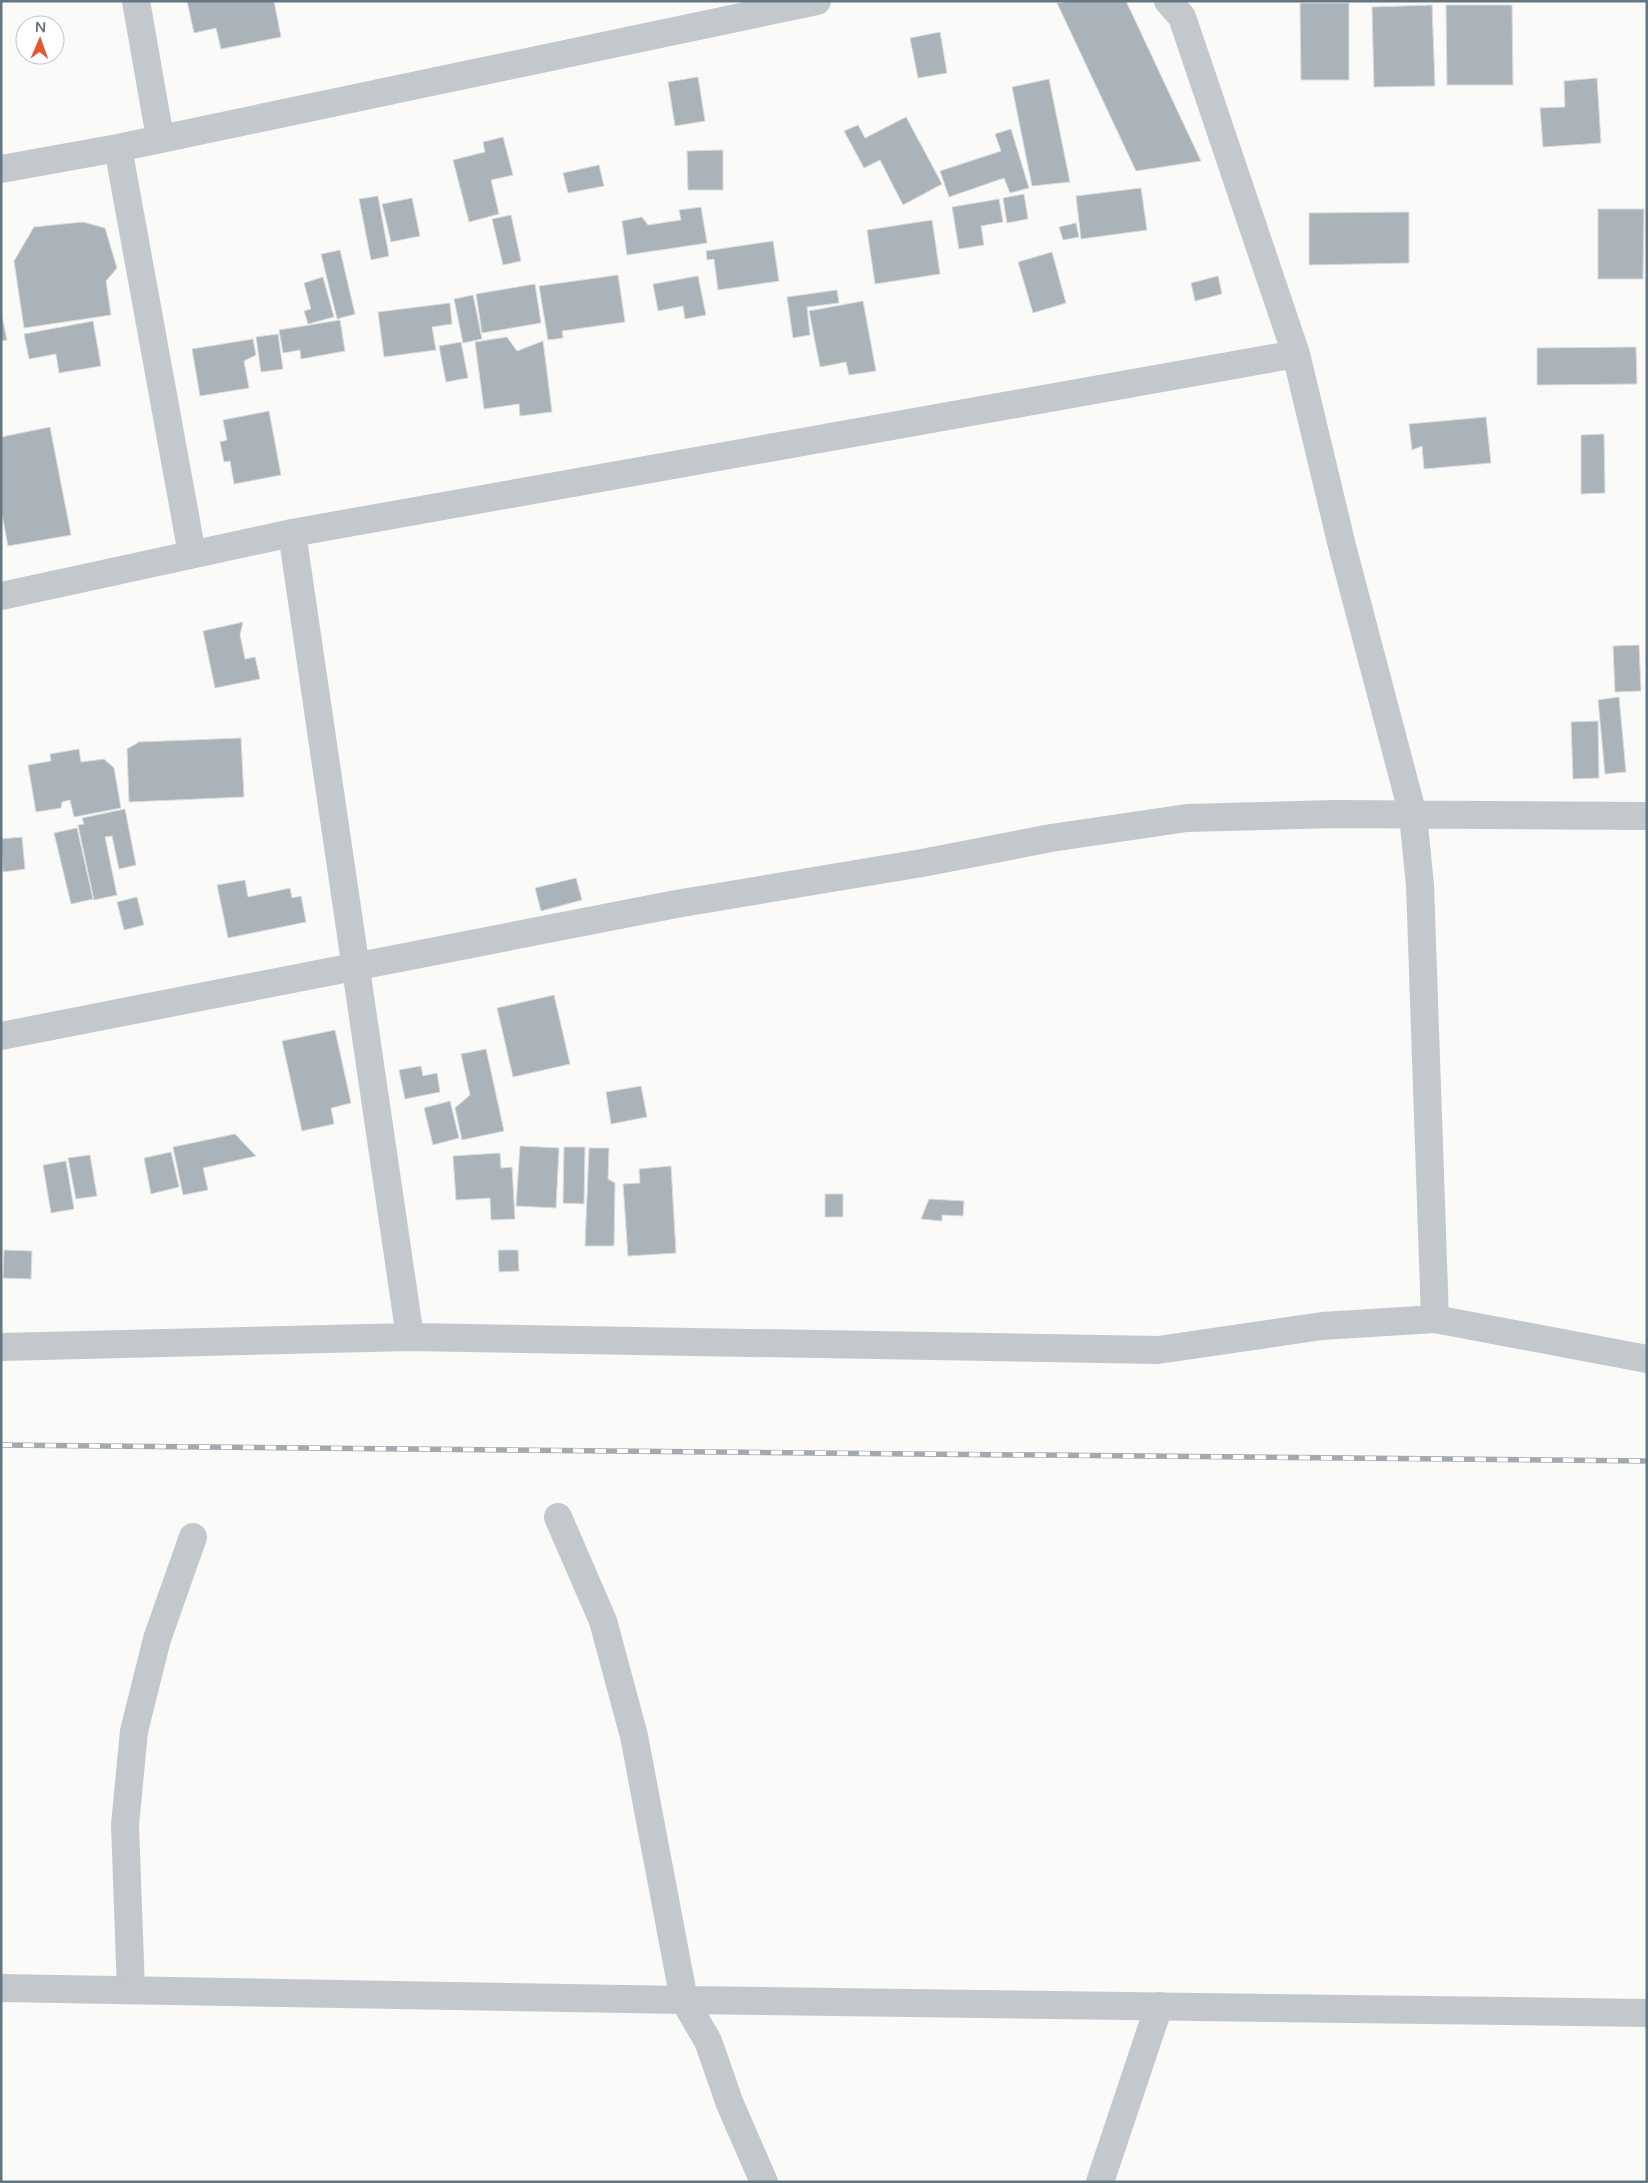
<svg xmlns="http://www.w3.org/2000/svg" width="1648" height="2183" viewBox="0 0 1648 2183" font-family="'Varela Round',sans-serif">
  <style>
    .building { fill: #aab3b9; stroke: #dcdcda }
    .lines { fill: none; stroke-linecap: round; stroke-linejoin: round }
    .minor { stroke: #c3c8cc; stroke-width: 28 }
    .tertiary { stroke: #c3c8cc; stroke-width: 28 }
    .rail-casing { stroke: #a2aab0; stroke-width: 5.5 }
    .rail { stroke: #fff; stroke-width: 4; stroke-dasharray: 11; stroke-linecap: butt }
  </style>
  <rect width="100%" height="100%" fill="#fafaf8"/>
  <!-- building -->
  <path class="building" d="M187,1H274L281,37L221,49L216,28L194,33Z
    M1072,1H1126L1201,161L1136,171L1057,3Z
    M1300,3H1349V80H1301Z
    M1432,5L1435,86L1374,87L1372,7Z
    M1446,5H1512L1513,85H1447Z
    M940,32L947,73L918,78L910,38Z
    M698,77L705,121L675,126L668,82Z
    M1597,78L1601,143L1543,147L1540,108L1565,107L1564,81Z
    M1049,79L1070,182L1032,186L1012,87Z
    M906,117L942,184L903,205L880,160L864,168L844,131L858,125L865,138Z
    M1011,129L1029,188L1010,193L1004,178L949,197L940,171L1001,151L995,134Z
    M503,137L513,175L491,180L499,214L469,222L453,160L485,152L483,142Z
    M723,150V190H688L687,151Z
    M599,165L604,186L568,193L563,173Z
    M1141,188L1147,230L1081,239L1076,196Z
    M1024,194L1028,219L1007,223L1003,198Z
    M378,196L389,256L371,260L359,199Z
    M412,198L420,236L391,242L382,204Z
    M999,199L1003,222L981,226L984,245L959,249L952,207Z
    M701,207L707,243L627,255L622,221L642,217L648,225L681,220L679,210Z
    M1598,209H1644L1643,279H1598Z
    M1409,212V263L1309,265V213Z
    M511,215L521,261L503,265L492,219Z
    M932,220L940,274L875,284L867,230Z
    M83,222L105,228L117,268L106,281L111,315L24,328L14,261L34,227Z
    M1076,223L1079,237L1063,240L1059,227Z
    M773,241L779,281L718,290L714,259L707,260L706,251Z
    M340,250L355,314L337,319L321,254Z
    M1052,252L1066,303L1033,313L1018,262Z
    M618,275L625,322L562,331L563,338L548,340L539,286Z
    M698,276L706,315L685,319L683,306L658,311L653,284Z
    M1218,276L1222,294L1195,301L1191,283Z
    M323,277L334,317L308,324L304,311L311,309L304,283Z
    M535,284L541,323L482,333L476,294Z
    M837,290L839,303L807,307L810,335L793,338L787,297Z
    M473,295L482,339L463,343L454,299Z
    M863,301L876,371L849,375L846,362L820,367L809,311Z
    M450,303L452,324L432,327L436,350L384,357L378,312Z
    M1,312L7,340L1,341Z
    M340,320L345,351L301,359L300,350L283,353L279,330Z
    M93,321L101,366L59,373L56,354L29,359L24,334Z
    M278,334L283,369L261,372L256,337Z
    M507,337L517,351L543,341L552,412L520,416L519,404L484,409L475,342Z
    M253,339L256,355L244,361L249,388L200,396L192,349Z
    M461,342L468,378L446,382L439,346Z
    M1636,347L1637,384L1537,385V348Z
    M269,411L281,475L234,484L230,461L224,462L220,442L227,440L223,420Z
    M1486,417L1491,463L1424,469L1422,446L1412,450L1409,424Z
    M50,427L71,535L8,546L1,509V437Z
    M1604,434L1605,493L1581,494V435Z
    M243,622L240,635L245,659L255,657L260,679L215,688L203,631Z
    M1639,645L1641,691L1615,692L1613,646Z
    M1619,697L1626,772L1605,774L1598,700Z
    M1598,721L1599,778L1573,779L1571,722Z
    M241,738L244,797L129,802L127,749L139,742Z
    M79,749L81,762L104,759L114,768L121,808L74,817L70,800L62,802L61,808L36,812L28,765L51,761L50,754Z
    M125,809L136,865L119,869L112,836L105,837L117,895L94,900L78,825L84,824L82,818Z
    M77,828L93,899L71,904L54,833Z
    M22,837L25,869L3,872L1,839Z
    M576,878L582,900L541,911L535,888Z
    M245,880L248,897L290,888L292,898L301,896L306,922L228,938L217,885Z
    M137,897L144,925L124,930L117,902Z
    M554,995L570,1064L513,1077L497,1008Z
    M335,1030L351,1103L331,1108L334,1124L302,1131L282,1041Z
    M486,1049L504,1131L462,1140L455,1108L470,1095L461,1054Z
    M421,1066L423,1076L437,1073L440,1092L405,1099L399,1070Z
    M641,1086L647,1117L611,1124L606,1092Z
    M450,1101L459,1138L433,1145L424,1108Z
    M235,1134L256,1156L203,1168L208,1190L183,1195L173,1147Z
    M520,1146L559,1148L556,1208L516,1206Z
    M564,1147H585L584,1204L563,1203Z
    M589,1148H609L608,1179L615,1183L614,1246H585Z
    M171,1152L179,1187L151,1194L144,1158Z
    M500,1153L501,1168L512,1167L515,1219L491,1220L490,1198L456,1200L453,1156Z
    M90,1155L97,1196L76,1199L68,1158Z
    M66,1161L74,1209L51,1213L43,1165Z
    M671,1166L676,1253L628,1256L623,1184L640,1183L639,1169Z
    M825,1194H843V1217H825Z
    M929,1199L964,1201L963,1216L942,1215V1221L921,1219Z
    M4,1250L32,1251L31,1279L3,1278Z
    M498,1250H518L519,1271L499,1272Z"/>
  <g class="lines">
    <!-- minor -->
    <path class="minor" d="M136,1L160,138
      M1168,1L1182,17L1296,354L1342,546L1413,815L1420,885L1435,1319
      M118,148L192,554
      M1,169L118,148L817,1
      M292,533L410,1337
      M1,596L292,533L1296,354
      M1,1036L676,904L922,863L1051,838L1187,818L1336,814L1647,816
      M1,1347L410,1337L1158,1350L1322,1326L1435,1319L1647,1359
      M558,1517L603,1621L634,1736L684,2000L708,2041L730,2104L764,2182
      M131,1990L125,1825L134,1731L157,1639L193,1537
      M1100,2182L1159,2006"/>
    <!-- tertiary -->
    <path class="tertiary" d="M1,1988L684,2000L1647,2013"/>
    <defs>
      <path id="rail" d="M1,1445L1647,1461"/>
    </defs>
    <!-- rail casing -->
    <use href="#rail" class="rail-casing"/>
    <!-- rail -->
    <use href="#rail" class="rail"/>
  </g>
  <!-- border -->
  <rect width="1648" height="2183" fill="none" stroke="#657683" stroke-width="5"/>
  <!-- north arrow -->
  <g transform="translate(40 40) rotate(2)"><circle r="24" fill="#ffffff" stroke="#c1c8cd"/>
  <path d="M0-4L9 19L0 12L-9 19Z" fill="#e4572e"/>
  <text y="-8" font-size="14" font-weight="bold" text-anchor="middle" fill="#657683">N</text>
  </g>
</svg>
